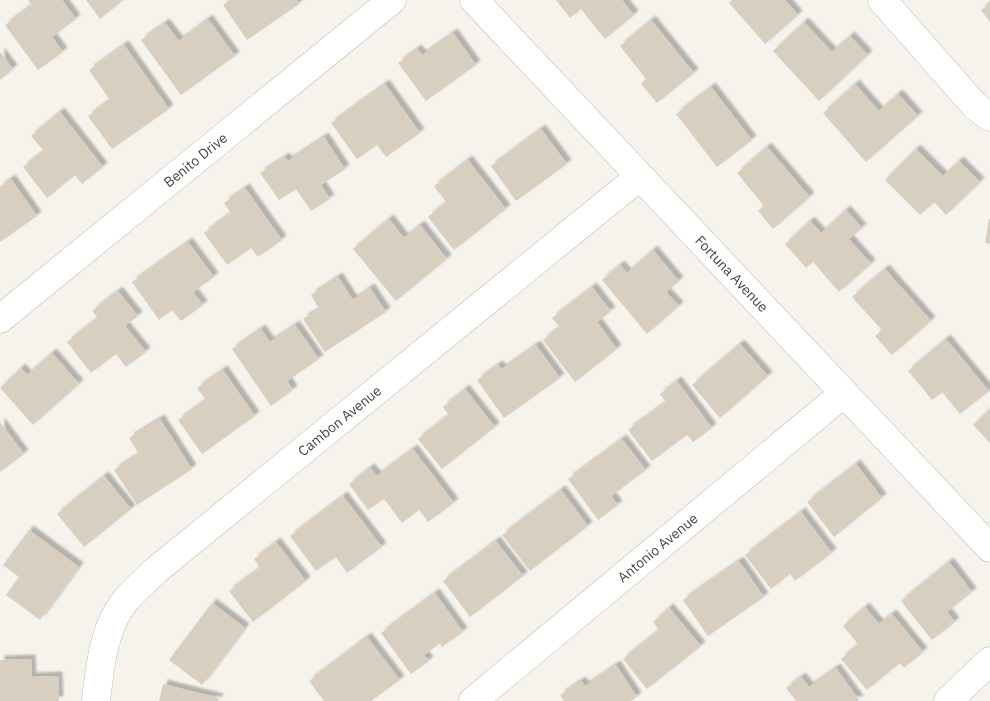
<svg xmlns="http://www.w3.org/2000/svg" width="990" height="701" viewBox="0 0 990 701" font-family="'IBM Plex Sans',sans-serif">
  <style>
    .building { fill: #d8cfc1; filter: url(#shadow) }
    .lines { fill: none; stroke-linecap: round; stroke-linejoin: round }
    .minor-casing { stroke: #c2bbae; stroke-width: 29 }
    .tertiary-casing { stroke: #c2bbae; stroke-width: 29 }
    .minor { stroke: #fff; stroke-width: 28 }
    .tertiary { stroke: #fff; stroke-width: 28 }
    .labels { text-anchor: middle; stroke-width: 4; stroke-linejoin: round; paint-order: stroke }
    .street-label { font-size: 14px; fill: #4b4439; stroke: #fff }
  </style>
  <defs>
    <filter id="shadow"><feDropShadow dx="4.5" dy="-4.5" stdDeviation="1" flood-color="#0004"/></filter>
  </defs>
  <rect width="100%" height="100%" fill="#f6f3ec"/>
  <!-- building -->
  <path class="building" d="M28,0H62L76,19L52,37L63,52L38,70L5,25L32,5Z
    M86,0H123L100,19Z
    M230,0H296L299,4L247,40L223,5Z
    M556,0H622L634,15L605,39L581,9L570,18Z
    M732,0H785L798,15L765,44L729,3Z
    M990,4V22L981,10Z
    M208,19L235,56L181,95L141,40L165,23L179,41Z
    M651,20L694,73L657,103L641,84L646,79L620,46Z
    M804,22L832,52L850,36L868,55L819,101L773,51Z
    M453,33L476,65L426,101L398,63L417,49L422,55Z
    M124,45L169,109L112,149L88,116L110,100L89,70Z
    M0,52L13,69L0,80Z
    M385,84L420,133L386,157L377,145L357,159L331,123Z
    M855,84L879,111L898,94L918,116L866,162L823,113Z
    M711,87L752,140L717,167L676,114Z
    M60,112L103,167L82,184L75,175L47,198L23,167L44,151L31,136Z
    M541,129L567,164L516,201L491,166Z
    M324,137L345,169L321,185L330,199L311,211L296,189L279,200L260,173L285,157L288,161Z
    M767,147L810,197L773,229L758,211L764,206L737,173Z
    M916,149L943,176L959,161L980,182L946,215L934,202L920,215L885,180Z
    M468,160L506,209L454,250L428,217L446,202L434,186Z
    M11,179L37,216L0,242V187Z
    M245,188L282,240L258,257L251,248L227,265L204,233L231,213L224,203Z
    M846,210L862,228L849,239L871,264L839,292L813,262L806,268L785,244L810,221L821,233Z
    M389,219L404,238L420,225L447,259L396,301L353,249Z
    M989,219H990V244L985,243Z
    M188,242L214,277L193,292L203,305L181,321L172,310L159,320L132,282Z
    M653,250L679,281L666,292L679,306L647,334L602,280L620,265L627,273Z
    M885,269L931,321L892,355L875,336L882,330L852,297Z
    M338,277L353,300L370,288L386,312L325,352L303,319L319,309L311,295Z
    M592,287L611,311L597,322L617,349L575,382L543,340L560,327L552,318Z
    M118,291L138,316L125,326L146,352L126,367L116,354L91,373L67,342L98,318L92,311Z
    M295,325L319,359L287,381L293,390L271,406L232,349L261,329L270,342Z
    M946,339L989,391L960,414L942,392L932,400L908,371Z
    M740,344L768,376L720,418L692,385Z
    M536,345L560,378L504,418L477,380L498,365L502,369Z
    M52,353L79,384L33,425L0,388L21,368L27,375Z
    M223,370L255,416L202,454L178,420L206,400L197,388Z
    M677,381L712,428L693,442L687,435L652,461L628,430L666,402L660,394Z
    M465,389L495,427L442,469L418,439L449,415L443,407Z
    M990,409V443L973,425Z
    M160,419L192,469L137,505L114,470L139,454L129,438Z
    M0,422L24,454L0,472Z
    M622,439L646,470L611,496L618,505L598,520L568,479Z
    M413,449L454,503L428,522L419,510L402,523L384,499L368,510L349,484L370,468L377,476Z
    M856,464L882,498L834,537L807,502Z
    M104,476L131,509L84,547L57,514Z
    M561,490L588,526L530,571L502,535Z
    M343,496L382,547L347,573L336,557L316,571L290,536Z
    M801,512L832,553L795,581L790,574L771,589L745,555Z
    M29,530L79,567L40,620L6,595L19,577L3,565Z
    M496,541L523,576L470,617L443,581Z
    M276,542L306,581L253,622L229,591L260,568L254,559Z
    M739,561L764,597L708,636L683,600Z
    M949,562L972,592L947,612L955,622L932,640L901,601Z
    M435,593L463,632L442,647L440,643L424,655L429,661L411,674L381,633Z
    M212,603L245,628L202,685L169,660Z
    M865,607L879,624L892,614L923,652L904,668L900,663L867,690L841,659L858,644L843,626Z
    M669,608L701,646L647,689L623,659L659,630L653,622Z
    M367,637L400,680L371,701H324L309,681Z
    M31,659L32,677L58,676L59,701H0V660Z
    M616,665L637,697L631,701H564L560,695L581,681L585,686Z
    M836,668L859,700L858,701H796L786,688L801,677L809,687Z
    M163,684L219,698L218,701H159Z"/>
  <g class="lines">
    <defs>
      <g id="minor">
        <path id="s1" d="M474,0L990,548"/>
        <path d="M882,0L976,107L990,117"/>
        <path id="s2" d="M0,319L392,0"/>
        <path id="s3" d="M96,701C100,668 103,628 125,601C133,591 145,581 155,571L639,177"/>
        <path d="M948,701L990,661"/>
      </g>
      <g id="tertiary">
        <path id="s4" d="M473,701L843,394"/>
      </g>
    </defs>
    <!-- minor casing -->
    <use href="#minor" class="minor-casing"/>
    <!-- tertiary casing -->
    <use href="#tertiary" class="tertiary-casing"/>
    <!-- minor -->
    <use href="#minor" class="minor"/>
    <!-- tertiary -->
    <use href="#tertiary" class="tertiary"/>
  </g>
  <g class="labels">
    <!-- street labels -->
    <g class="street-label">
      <text dy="5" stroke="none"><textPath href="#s2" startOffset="252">Benito Drive</textPath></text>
      <text dy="5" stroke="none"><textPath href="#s1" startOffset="376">Fortuna Avenue</textPath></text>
      <text dy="5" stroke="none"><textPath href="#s3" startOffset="386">Cambon Avenue</textPath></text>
      <text dy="5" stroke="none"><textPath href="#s4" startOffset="240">Antonio Avenue</textPath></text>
    </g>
  </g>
</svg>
